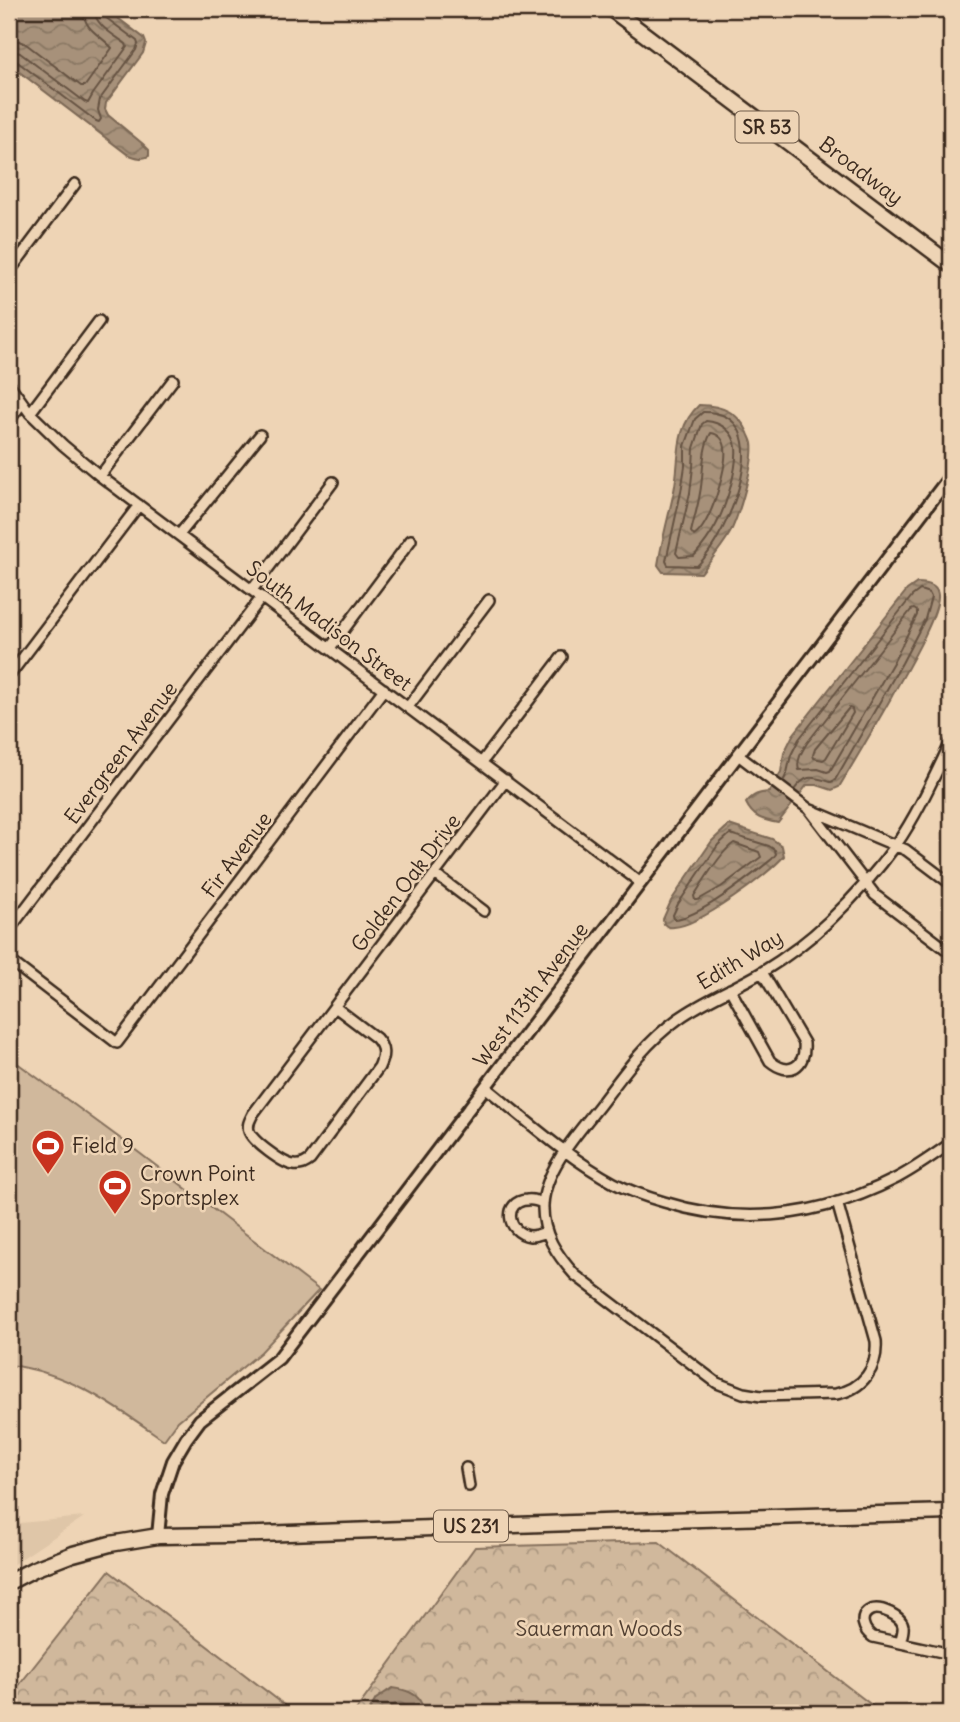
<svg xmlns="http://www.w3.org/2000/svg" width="960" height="1722" viewBox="0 0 960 1722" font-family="Delius,sans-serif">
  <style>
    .built { fill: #dfc6a8 }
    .park { fill: url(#park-crowns); stroke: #86715d; stroke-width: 2 }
    .garden { fill: #d0b89c; stroke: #86715d; stroke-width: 2 }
    .water { fill: url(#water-waves); stroke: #7c6855; stroke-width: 2 }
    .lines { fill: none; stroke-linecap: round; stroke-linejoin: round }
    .shore { stroke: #665343; stroke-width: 2 }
    .minor-casing { stroke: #3b2a1e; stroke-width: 14 }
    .tertiary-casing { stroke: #3b2a1e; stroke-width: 16 }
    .primary-casing { stroke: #3b2a1e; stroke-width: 19 }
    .minor { stroke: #eed4b5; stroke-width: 9 }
    .tertiary { stroke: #eed4b5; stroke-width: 10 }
    .primary { stroke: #eed4b5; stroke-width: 14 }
    .labels { text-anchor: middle; stroke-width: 5; stroke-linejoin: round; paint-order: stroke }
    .shield { fill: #eed4b5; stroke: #715d4b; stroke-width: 2 }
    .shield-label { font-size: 19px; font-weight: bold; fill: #3b2a1e }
    .street-label { font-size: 21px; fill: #3b2a1e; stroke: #eed4b5 }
    .poi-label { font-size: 21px; fill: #3b2a1e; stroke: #eed4b5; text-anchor: start }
    .park-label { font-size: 21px; fill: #513f31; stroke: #eed4b5 }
  </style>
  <defs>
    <pattern id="park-crowns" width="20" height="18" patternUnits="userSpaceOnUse" patternTransform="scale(1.75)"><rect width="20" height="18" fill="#d0b89c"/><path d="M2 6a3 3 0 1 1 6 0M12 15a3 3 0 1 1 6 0" fill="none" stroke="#aa967f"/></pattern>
    <pattern id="water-waves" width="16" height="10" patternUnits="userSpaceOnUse" patternTransform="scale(1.75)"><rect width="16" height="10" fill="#a7917a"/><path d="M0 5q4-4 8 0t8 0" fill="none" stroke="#897763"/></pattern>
  </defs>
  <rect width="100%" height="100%" fill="#eed4b5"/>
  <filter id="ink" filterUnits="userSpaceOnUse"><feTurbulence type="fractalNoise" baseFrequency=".0143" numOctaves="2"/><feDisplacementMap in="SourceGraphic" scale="14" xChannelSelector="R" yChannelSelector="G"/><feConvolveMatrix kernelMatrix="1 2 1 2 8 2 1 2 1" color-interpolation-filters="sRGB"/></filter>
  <g filter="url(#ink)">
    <!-- built -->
    <path class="built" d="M84,1517L9,1567V1524Z"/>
    <!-- park -->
    <path class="park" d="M659,1542L882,1713H354L475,1547Z
      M109,1571L295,1713H9V1698Z"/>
    <!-- garden -->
    <path class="garden" d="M9,1057L125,1142L319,1290L261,1352L178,1421L164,1440C116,1407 69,1372 9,1365Z"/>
    <!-- water -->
    <path class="water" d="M9,9H106L144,38L146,43L143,53L106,103L105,109L108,115L143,144L149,150V156C142,160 135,157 127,154L9,64Z
      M699,405C720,405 739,412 748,433C749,436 751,439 752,443C755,462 739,515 730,533C722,547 711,560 701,573L663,572L658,565C662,539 669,515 674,491C681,458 673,430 699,405Z
      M917,583C926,583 937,585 938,595C940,615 901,679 891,698C874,728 857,757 839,787L832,790L817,785H807L778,823C763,820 753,818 746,803C753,794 759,793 769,792L781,772L784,753L793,735L907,590Z
      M729,825L772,839L782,846L784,856C768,875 699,926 674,927C668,928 668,927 664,924L663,919L671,901L685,880L712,841Z
      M392,1688C402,1689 415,1692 420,1701C423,1705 423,1709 424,1713H368L376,1699Z"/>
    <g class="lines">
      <!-- shore -->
      <path class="shore" d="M9,40L19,41L26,44L81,86H85L112,48C100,34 84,31 83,9
        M9,50L20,53L85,102L88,103L93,94L127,47L126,44C113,34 95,26 94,9
        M9,59L15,60L96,121L99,122L101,119L98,110L100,99L136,50L138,44L137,41L105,17L103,9
        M703,412C782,411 728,537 697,566L668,565L666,561L681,492L685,466V446L695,419Z
        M706,421C720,422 734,431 736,447C738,468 726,506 716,525C710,536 702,547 694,556L679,557L676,553L690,493L693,467L694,448L702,424Z
        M711,433C719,434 724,440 725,448C728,467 710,526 694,536L691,532C694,519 698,506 700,493C704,474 701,451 711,433Z
        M914,609L917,611V615L895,659L830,771L827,772L818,769L799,770C796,761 802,751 807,743L911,610Z
        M849,708L852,709L853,713L826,758L823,760L814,758L813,755L815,749Z
        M783,782L787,773L791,755L799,739L912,596L920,590L929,593L931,597L925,619L902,663L835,780L831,782C812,777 807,773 794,790
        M730,834L769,846L775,850L776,854L772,859C752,875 698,919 674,919L673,915L678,904L718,845Z
        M734,843L759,852L761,857L721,887L698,900H695L694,896C702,883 722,850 734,843Z"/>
      <defs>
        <path id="minor" d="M9,272L75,184
          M9,384L30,413L63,445L100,476L641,883
          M30,413L99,321
          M9,421L22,403
          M100,476L173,380
          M179,535L260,435
          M252,590L333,482
          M330,648L411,540
          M9,676L139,505
          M408,707L489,600
          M738,755L809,809L875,895L951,953
          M482,762L562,657
          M811,810L906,850L951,884
          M435,874L484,911
          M9,930L262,597
          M9,960L117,1043L384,689
          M730,989L770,1061C789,1077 806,1067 804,1043L762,972
          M335,1007L376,1038C385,1048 384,1056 379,1067L310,1160C305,1164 301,1166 294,1165C283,1164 252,1141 249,1131C247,1124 250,1120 253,1114L506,780
          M485,1087C525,1119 569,1159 614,1183C629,1191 647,1197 664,1202C744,1227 823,1216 897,1178C916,1168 934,1155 951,1143
          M837,1202L876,1341C878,1368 863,1389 836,1394L761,1396L743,1393L717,1383L575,1275C557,1255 542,1234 543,1205C545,1168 579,1132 600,1105C624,1073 646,1042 678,1019C704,1000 734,989 762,972C785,958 809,940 829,921C854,897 876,873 896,845C918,813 934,777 951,742
          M543,1203C538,1201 532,1199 527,1200C503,1201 506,1233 530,1236C535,1236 541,1234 546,1232
          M466,1468L469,1486
          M900,1643C901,1638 904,1631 903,1626C902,1616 880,1606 871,1610C857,1616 864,1631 873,1637L951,1654"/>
        <path id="tertiary" d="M158,1536L162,1494L173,1461L186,1439L200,1420L279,1358L951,475"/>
        <path id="primary" d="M611,9L951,265
          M9,1582L34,1569L73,1554L110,1544L158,1536L229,1535L631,1521L951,1512"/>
      </defs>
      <!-- minor casing -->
      <use href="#minor" class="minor-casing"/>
      <!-- tertiary casing -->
      <use href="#tertiary" class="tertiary-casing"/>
      <!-- primary casing -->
      <use href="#primary" class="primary-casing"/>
      <!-- minor -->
      <use href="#minor" class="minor"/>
      <!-- tertiary -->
      <use href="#tertiary" class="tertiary"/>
      <!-- primary -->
      <use href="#primary" class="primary"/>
    </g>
  </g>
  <!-- icons -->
  <defs>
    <symbol id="stadium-pin" viewBox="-11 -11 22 30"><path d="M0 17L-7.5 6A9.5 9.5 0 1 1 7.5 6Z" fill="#c8321e" stroke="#eed4b5"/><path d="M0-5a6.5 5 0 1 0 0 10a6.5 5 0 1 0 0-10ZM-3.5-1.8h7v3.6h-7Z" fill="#fff"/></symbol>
  </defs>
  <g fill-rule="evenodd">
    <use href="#stadium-pin" x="29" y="1127" width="38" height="52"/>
    <use href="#stadium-pin" x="96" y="1167" width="38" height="52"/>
  </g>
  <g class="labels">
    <!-- shield labels -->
    <g class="shield">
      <rect x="735.5" y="111.5" width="63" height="31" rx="5"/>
      <rect x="434" y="1510.5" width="74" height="31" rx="5"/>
    </g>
    <g class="shield-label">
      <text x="767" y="134">SR 53</text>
      <text x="471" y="1533">US 231</text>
    </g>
    <!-- street labels -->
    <g class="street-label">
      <text transform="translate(861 171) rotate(37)" y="7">Broadway</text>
      <text transform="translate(329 626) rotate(37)" y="7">South Madison Street</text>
      <text transform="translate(121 753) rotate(-53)" y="7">Evergreen Avenue</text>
      <text transform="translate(237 855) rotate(-53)" y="7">Fir Avenue</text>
      <text transform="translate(406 883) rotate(-53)" y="7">Golden Oak Drive</text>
      <text transform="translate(740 960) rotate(-31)" y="7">Edith Way</text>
      <text transform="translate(531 995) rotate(-53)" y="7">West 113th Avenue</text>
    </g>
    <!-- poi labels -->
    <g class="poi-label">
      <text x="72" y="1153">Field 9</text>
      <text x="140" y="1181">Crown Point<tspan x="140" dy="24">Sportsplex</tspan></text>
    </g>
    <!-- park labels -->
    <g class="park-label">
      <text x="599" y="1636">Sauerman Woods</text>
    </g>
  </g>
  <!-- margin -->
  <rect width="960" height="1722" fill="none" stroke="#eed4b5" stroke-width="35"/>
  <rect x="18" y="18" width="925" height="1687" fill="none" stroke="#3b2a1e" stroke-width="2.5" filter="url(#ink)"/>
</svg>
